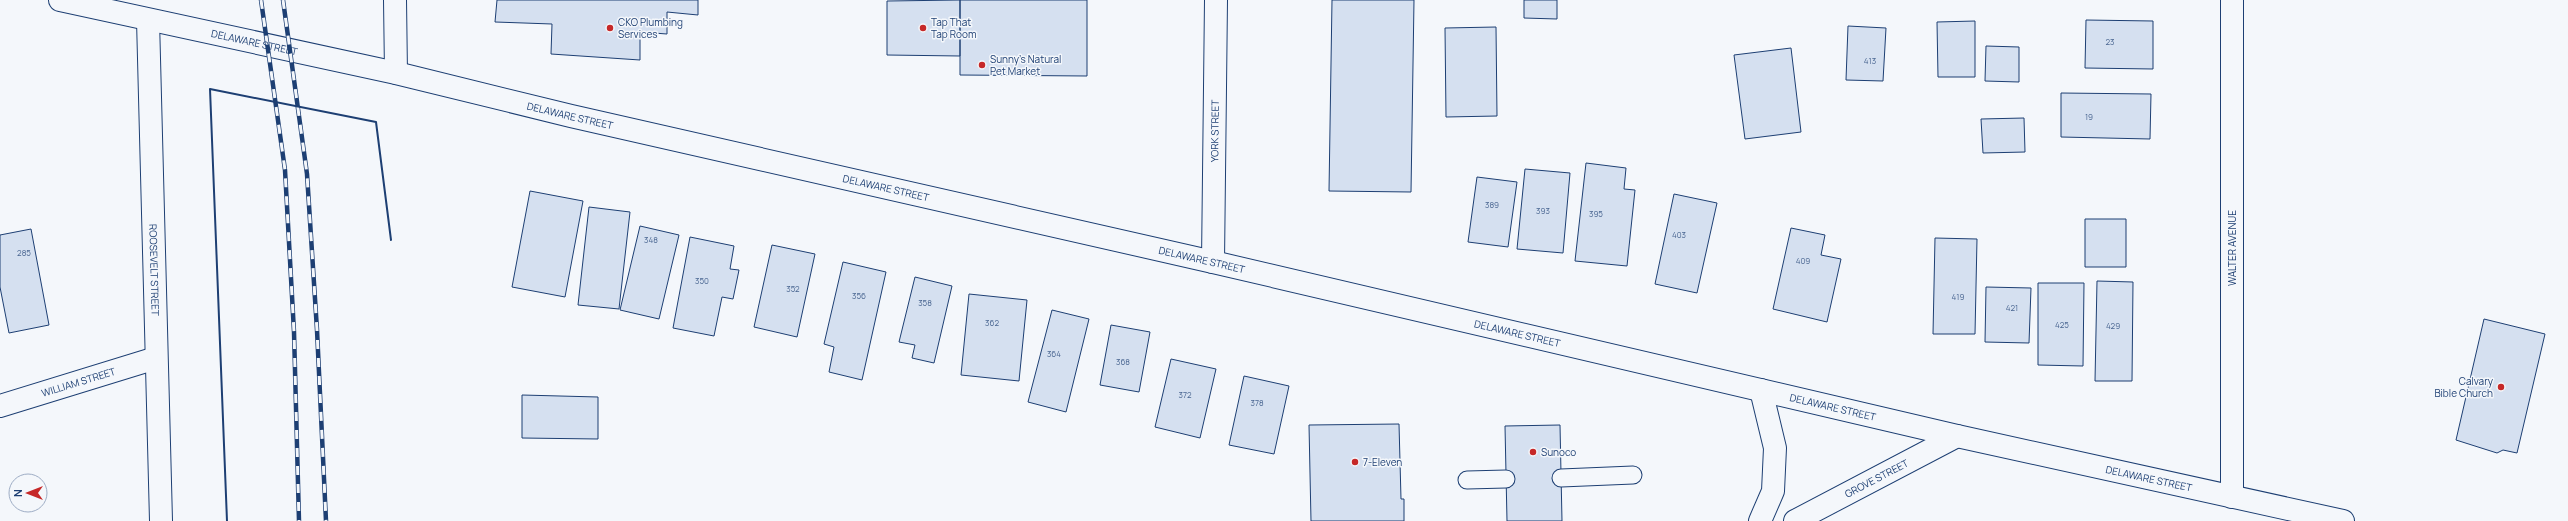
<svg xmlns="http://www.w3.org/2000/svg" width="2568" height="521" viewBox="0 0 2568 521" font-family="Manrope,sans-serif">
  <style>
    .building { fill: #d5e0f0; stroke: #1d3f73 }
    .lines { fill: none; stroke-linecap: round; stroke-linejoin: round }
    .service-casing { stroke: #1d3f73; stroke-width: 19 }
    .minor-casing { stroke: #1d3f73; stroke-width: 24 }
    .tertiary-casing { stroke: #1d3f73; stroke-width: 24 }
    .primary-casing { stroke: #1d3f73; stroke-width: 24 }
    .service { stroke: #f4f7fb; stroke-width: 17 }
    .minor { stroke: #f4f7fb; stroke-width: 22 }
    .tertiary { stroke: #f4f7fb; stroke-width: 22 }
    .primary { stroke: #f4f7fb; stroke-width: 22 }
    .rail-casing { stroke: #1d3f73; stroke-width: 4.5 }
    .rail { stroke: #f4f7fb; stroke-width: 3; stroke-dasharray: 9; stroke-linecap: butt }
    .wall { stroke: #1d3f73; stroke-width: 2 }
    .poi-dot { fill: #c62828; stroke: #f4f7fb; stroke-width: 1.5 }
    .labels { text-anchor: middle; stroke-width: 3; stroke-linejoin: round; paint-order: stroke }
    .number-label { font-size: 8px; fill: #4b6792 }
    .poi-label { font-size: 10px; fill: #1d3f73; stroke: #f4f7fb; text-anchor: start }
    .street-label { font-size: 10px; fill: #1d3f73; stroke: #f4f7fb }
  </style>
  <rect width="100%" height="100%" fill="#f4f7fb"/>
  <!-- building -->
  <path class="building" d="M497,0H698V15L667,12V34L640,32V60L551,54L552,24L495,22Z
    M960,0V56L887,55V1Z
    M960,0H1087V76L960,75Z
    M1332,0H1414L1411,192L1329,191Z
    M1524,0H1557V19L1524,18Z
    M2086,20L2153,21V69L2085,68Z
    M1975,21V77H1938L1937,22Z
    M1848,26L1886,28L1883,81L1846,80Z
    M1496,27L1497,116L1446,117L1445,28Z
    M1986,46L2019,47V82L1985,81Z
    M1791,48L1801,132L1745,139L1734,55Z
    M2061,93L2151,94L2150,139L2061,137Z
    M2024,118L2025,152L1983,153L1981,119Z
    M1586,163L1626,168L1624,189L1635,190L1627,266L1575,261Z
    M1525,169L1570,173L1563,253L1517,249Z
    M1477,177L1517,182L1508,247L1468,242Z
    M530,191L583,201L565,297L512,287Z
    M1674,194L1717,203L1697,293L1655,284Z
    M589,207L630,212L619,309L578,305Z
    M2085,219H2126V267H2085Z
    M640,226L679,235L659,319L620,310Z
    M1791,228L1825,235L1821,255L1841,259L1827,322L1773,309Z
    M31,229L49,325L9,333L0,287V235Z
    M690,237L734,246L730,269L739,270L733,299L722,297L714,336L673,328Z
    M1935,238L1977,239L1975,334H1933Z
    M772,245L815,254L797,337L754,327Z
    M843,262L886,272L862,380L829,372L834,347L824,344Z
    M915,277L952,286L934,363L912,358L915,345L899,342Z
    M2097,281L2133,282L2132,381H2095Z
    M2038,283H2084L2083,366L2038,365Z
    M1986,287L2031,288L2029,343L1985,342Z
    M969,294L1027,300L1019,381L961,375Z
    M1052,310L1089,319L1066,412L1028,402Z
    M2484,319L2545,334L2517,453L2503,450L2497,453L2456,440Z
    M1111,325L1150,332L1139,392L1100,385Z
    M1171,359L1216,369L1200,438L1155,427Z
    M1244,376L1289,386L1274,454L1229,445Z
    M522,395L598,397V439L522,438Z
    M1399,424L1401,499H1404V521H1311L1309,425Z
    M1560,425L1562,521H1507L1505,426Z"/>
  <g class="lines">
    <defs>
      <path id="service" d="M1561,478L1633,475
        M1467,480L1506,479"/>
      <g id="minor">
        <path id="s1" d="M148,20L161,521"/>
        <path id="s2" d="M1213,262L1216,0"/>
        <path id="s3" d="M0,406L156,358"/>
        <path d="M2232,497V0"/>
        <path id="s4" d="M1795,521L1957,436"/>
      </g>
      <path id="tertiary" d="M395,0L396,73"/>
      <g id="primary">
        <path id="s5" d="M60,0L396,73L571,116L1213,262L1957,436L2343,521"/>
        <path d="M1760,521L1773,491L1775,448L1761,390"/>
      </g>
    </defs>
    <!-- service casing -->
    <use href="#service" class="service-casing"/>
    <!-- minor casing -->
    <use href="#minor" class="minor-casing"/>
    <!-- tertiary casing -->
    <use href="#tertiary" class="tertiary-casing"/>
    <!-- primary casing -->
    <use href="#primary" class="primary-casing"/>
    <!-- service -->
    <use href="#service" class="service"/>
    <!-- minor -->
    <use href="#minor" class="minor"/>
    <!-- tertiary -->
    <use href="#tertiary" class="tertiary"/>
    <!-- primary -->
    <use href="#primary" class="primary"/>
    <defs>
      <path id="rail" d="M261,0L285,170L294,332L299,521
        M283,0L307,174L317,330L326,521"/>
    </defs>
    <!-- rail casing -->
    <use href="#rail" class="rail-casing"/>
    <!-- rail -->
    <use href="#rail" class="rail"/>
    <!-- wall -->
    <path class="wall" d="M227,521L210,89L376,122L391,240"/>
  </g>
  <!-- markers -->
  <g class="poi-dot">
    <circle cx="610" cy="28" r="4"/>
    <circle cx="923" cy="28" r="4"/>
    <circle cx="982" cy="65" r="4"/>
    <circle cx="2501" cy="387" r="4"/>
    <circle cx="1533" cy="452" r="4"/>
    <circle cx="1355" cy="462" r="4"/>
  </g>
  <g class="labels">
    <!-- number labels -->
    <g class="number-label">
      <text x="2110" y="45">23</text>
      <text x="1870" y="64">413</text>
      <text x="2089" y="120">19</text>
      <text x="1492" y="208">389</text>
      <text x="1543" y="214">393</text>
      <text x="1596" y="217">395</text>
      <text x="1679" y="238">403</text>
      <text x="651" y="243">348</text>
      <text x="24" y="256">285</text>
      <text x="1803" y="264">409</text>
      <text x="702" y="284">350</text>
      <text x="793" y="292">352</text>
      <text x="859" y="299">356</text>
      <text x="1958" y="300">419</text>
      <text x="925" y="306">358</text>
      <text x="2012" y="311">421</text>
      <text x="992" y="326">362</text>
      <text x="2062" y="328">425</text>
      <text x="2113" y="329">429</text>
      <text x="1054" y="357">364</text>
      <text x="1123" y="365">368</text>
      <text x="1185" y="398">372</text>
      <text x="1257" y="406">378</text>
    </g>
    <!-- poi labels -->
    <g class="poi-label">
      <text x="618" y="26">CKO Plumbing<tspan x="618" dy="12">Services</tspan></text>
      <text x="931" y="26">Tap That<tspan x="931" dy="12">Tap Room</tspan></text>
      <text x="990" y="63">Sunny's Natural<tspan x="990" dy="12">Pet Market</tspan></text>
      <text x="2493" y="385" text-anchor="end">Calvary<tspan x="2493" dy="12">Bible Church</tspan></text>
      <text x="1541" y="456">Sunoco</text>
      <text x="1363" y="466">7-Eleven</text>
    </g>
    <!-- street labels -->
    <g class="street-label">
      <text dy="4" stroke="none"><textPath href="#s5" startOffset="199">DELAWARE STREET</textPath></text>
      <text dy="4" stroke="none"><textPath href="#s5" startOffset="523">DELAWARE STREET</textPath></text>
      <text dy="4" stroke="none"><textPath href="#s2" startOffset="131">YORK STREET</textPath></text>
      <text dy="4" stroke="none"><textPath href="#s5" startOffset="847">DELAWARE STREET</textPath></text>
      <text transform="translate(2232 248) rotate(-90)" y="4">WALTER AVENUE</text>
      <text dy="4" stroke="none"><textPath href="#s5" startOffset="1171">DELAWARE STREET</textPath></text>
      <text dy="4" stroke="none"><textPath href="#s1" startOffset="250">ROOSEVELT STREET</textPath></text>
      <text dy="4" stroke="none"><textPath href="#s5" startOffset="1495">DELAWARE STREET</textPath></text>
      <text dy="4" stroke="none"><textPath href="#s3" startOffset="82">WILLIAM STREET</textPath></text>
      <text dy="4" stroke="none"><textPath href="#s5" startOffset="1819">DELAWARE STREET</textPath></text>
      <text dy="4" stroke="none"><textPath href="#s5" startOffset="2143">DELAWARE STREET</textPath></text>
      <text dy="4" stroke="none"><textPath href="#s4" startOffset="92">GROVE STREET</textPath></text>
    </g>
  </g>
  <!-- north arrow -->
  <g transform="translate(28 493) rotate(270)"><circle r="19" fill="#f4f7fb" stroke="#9eadc5"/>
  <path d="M0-3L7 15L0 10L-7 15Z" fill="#c62828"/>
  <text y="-6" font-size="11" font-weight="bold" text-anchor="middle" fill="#1d3f73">N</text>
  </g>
</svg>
